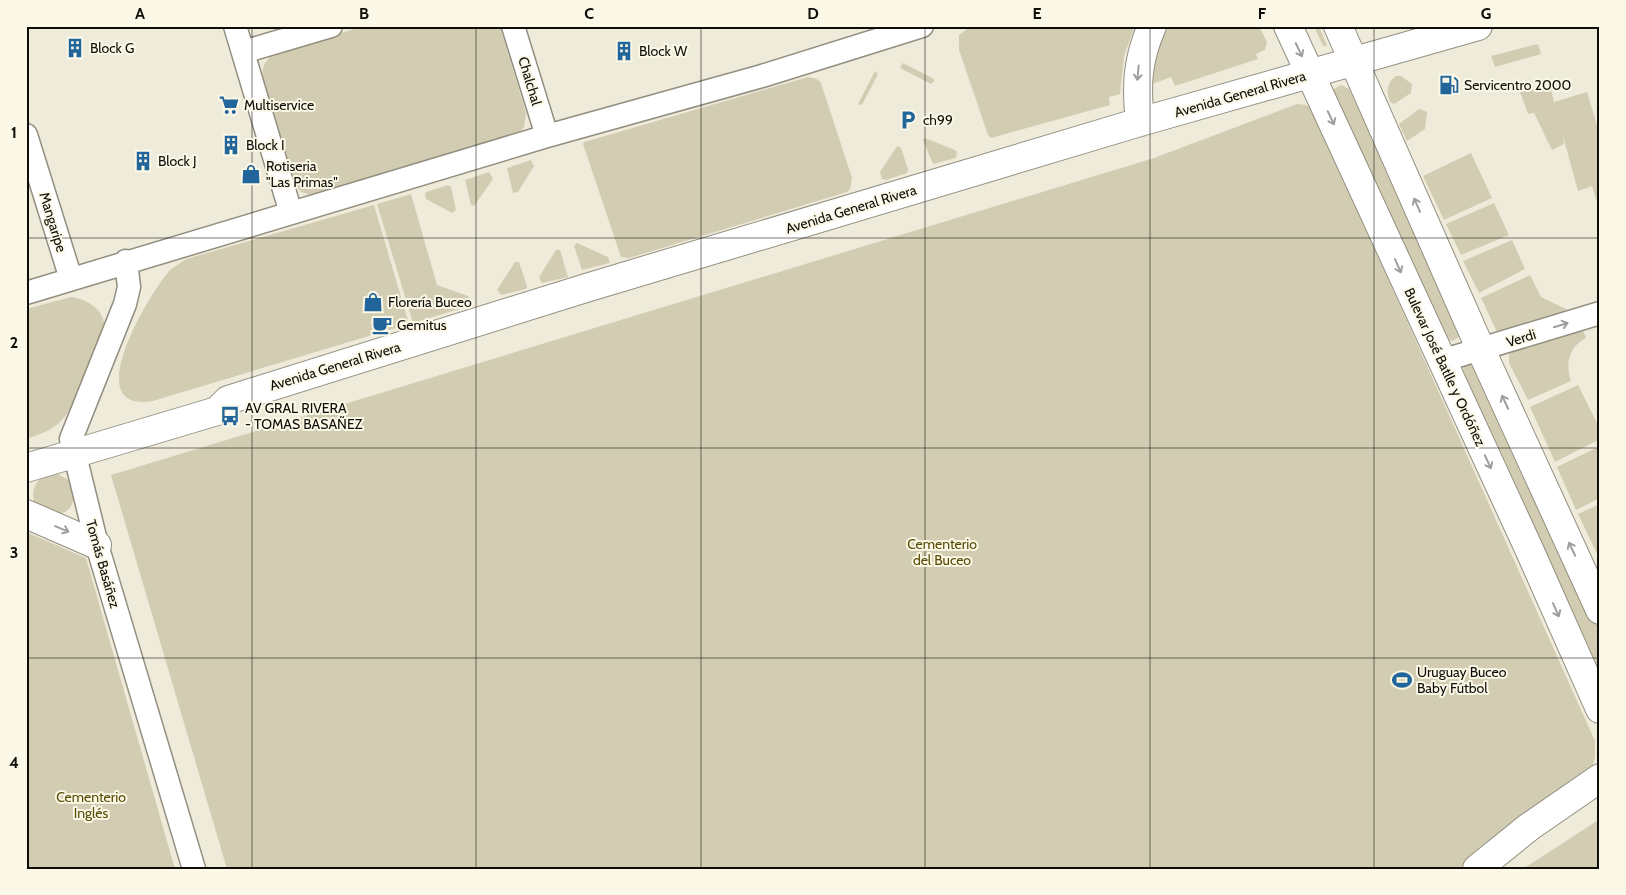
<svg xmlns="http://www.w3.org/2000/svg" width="1626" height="895" viewBox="0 0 1626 895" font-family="Cabin,sans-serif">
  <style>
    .green { fill: #d2cdb2 }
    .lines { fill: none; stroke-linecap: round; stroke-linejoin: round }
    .minor-casing { stroke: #928f80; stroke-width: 25 }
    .secondary-casing { stroke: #928f80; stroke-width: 30 }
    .minor { stroke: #fff; stroke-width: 22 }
    .secondary { stroke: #fff; stroke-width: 28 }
    .oneway { stroke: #9f9e9c }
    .grid { fill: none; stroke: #0e0d08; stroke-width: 1; stroke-opacity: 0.55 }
    .labels { text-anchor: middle; stroke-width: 4; stroke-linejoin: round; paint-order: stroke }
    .poi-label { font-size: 14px; fill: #0e0d08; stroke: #fbf8e7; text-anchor: start }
    .street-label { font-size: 14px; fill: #0e0d08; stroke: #fbf8e7 }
    .park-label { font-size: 14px; fill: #594b04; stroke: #fbf8e7 }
    .neatline { fill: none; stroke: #0e0d08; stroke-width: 2 }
    .grid-label { font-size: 16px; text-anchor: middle; font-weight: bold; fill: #0e0d08 }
  </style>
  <rect width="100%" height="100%" fill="#eeebda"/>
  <!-- green -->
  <path class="green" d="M364,26H500L526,113L524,127L520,133L318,197L301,192L294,183L263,80C261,68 264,62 273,54Z
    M971,26H1135L1124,56L1120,94L1109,97L1110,105L991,138L988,135L959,50V35Z
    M1163,26H1259L1267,42L1265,50L1256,54L1258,59L1175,86L1171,77L1147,86Z
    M1314,26H1319L1327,46H1323Z
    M1538,44L1541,54L1495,67L1491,56Z
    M903,63L934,79V81L931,84L900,68Z
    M875,71L878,74L862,105L858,104Z
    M1396,76H1401L1412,84L1411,93L1394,104L1390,102C1386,93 1387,82 1396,76Z
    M808,77L817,79L821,83L852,178L850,189L847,192L629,258L621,257L583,144L584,142Z
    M1341,85L1351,90L1460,326V336L1453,341L1446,340L1332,90Z
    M1550,86L1554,102L1587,92L1600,135V212L1592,186L1578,191L1563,136L1564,144L1552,150L1534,113L1528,114L1520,92Z
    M1297,104L1306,105L1312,109L1595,741V757L1592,769L1460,869H227L111,475L1154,158Z
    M1419,109L1427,112L1425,129L1407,141L1399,124Z
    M925,138L955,150L957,152L956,158L933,164L923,140Z
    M897,146L901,148L908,169L907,173L886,180L882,179L880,172Z
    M1471,153L1492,198L1444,220L1423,176Z
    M531,160L534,166L518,192L513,193L507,168Z
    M489,172L493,179L474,206L471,205L465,180Z
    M448,185L451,187L456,210L452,213L426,199L425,195L426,192Z
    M411,194L437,285L468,296L471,301L469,306L413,323L377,204Z
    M1494,203L1509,235L1461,255L1446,224Z
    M374,205L409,324L153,401C76,414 151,291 170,270C175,266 181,263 186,259Z
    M1512,240L1525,269L1479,293L1463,261Z
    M577,243L608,257L610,263L582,270L574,246Z
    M556,250H560L568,277L542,283L539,277Z
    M515,262H519L527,286L526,289L501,295L497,290Z
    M1530,275L1541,297L1570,311L1498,334L1481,298Z
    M71,297C91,300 109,313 104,336C101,350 91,365 85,378C78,393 70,414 58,424C48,432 38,435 26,439V309Z
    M1583,330L1586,338C1569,347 1565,363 1571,381L1528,400L1509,363V354L1516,350Z
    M1466,364H1474L1480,368L1600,629V693L1461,372Z
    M1578,385L1600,429V439L1555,462L1530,407Z
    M1600,446V498L1576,510L1557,467Z
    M51,473L58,474L70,481C74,494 77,509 60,514L35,504C30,490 36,478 51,473Z
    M1600,504V560L1578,514Z
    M26,532L86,558L175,869H26Z
    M1600,819V869H1523Z"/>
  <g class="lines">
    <defs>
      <path id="minor" d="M235,26L291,213
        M513,26L547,136
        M243,52L331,26
        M26,135L71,279
        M126,261L129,287L125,304L71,439L97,545L194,869
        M26,293L547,136L762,76L922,26
        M1441,361L1600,313"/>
      <path id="secondary" d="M1288,26L1529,549L1600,709
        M1338,26L1481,350L1600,610
        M1140,122C1136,85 1137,61 1152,26
        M26,468L217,411L228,400L586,288L1140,122L1478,26
        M26,514L97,545
        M1477,869L1529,827L1600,778"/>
    </defs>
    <!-- minor casing -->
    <use href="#minor" class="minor-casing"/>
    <!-- secondary casing -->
    <use href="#secondary" class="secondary-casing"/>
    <!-- minor -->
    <use href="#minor" class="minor"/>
    <!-- secondary -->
    <use href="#secondary" class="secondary"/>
  </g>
  <!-- one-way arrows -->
  <defs><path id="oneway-shaft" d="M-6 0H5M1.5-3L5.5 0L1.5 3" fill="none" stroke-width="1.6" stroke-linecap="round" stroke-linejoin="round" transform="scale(1.25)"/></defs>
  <g class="oneway">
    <use href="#oneway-shaft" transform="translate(1299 50) rotate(65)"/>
    <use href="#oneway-shaft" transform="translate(1138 73) rotate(95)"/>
    <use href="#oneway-shaft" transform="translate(1331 118) rotate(65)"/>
    <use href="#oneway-shaft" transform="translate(1417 205) rotate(-114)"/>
    <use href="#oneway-shaft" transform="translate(1398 266) rotate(66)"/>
    <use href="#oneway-shaft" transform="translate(1561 325) rotate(-17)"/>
    <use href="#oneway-shaft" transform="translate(1505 402) rotate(-115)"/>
    <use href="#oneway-shaft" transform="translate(1488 462) rotate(65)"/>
    <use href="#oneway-shaft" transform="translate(62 529) rotate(23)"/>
    <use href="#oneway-shaft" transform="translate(1572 549) rotate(-115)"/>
    <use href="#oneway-shaft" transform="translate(1556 610) rotate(66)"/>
  </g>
  <!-- grid -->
  <path class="grid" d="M252,26V869M476,26V869M701,26V869M925,26V869M1150,26V869M1374,26V869M26,238H1600M26,448H1600M26,658H1600"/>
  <!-- icons -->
  <defs>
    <symbol id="building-bare" viewBox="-9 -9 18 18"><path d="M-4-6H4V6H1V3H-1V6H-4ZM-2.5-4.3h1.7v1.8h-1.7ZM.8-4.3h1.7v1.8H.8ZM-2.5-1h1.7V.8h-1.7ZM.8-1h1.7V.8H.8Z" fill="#22659a" stroke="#fbf8e7" stroke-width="2.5" paint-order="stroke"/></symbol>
    <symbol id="fuel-bare" viewBox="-9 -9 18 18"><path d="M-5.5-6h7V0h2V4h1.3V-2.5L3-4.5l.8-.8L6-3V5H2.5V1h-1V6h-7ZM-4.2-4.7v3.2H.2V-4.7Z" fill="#22659a" stroke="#fbf8e7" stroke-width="2.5" paint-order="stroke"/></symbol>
    <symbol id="supermarket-bare" viewBox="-9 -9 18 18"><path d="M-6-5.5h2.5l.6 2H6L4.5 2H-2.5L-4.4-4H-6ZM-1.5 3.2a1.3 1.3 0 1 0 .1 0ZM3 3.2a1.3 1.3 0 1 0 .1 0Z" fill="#22659a" stroke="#fbf8e7" stroke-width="2.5" paint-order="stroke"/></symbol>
    <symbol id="parking-bare" viewBox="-9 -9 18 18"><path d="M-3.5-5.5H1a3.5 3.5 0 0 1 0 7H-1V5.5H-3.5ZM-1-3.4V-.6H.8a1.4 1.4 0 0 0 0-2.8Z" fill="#22659a" stroke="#fbf8e7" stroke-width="2.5" paint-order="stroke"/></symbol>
    <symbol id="shop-bare" viewBox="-9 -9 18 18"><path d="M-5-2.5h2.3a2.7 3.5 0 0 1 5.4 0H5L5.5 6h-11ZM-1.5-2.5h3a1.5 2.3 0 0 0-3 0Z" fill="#22659a" stroke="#fbf8e7" stroke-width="2.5" paint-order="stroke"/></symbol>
    <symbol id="cafe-bare" viewBox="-9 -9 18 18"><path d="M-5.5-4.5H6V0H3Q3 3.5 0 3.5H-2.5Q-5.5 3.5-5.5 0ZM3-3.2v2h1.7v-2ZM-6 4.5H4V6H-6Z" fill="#22659a" stroke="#fbf8e7" stroke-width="2.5" paint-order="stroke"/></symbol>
    <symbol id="bus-bare" viewBox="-9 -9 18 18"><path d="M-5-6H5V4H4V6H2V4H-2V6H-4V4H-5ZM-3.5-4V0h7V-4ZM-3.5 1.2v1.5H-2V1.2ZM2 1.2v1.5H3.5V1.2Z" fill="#22659a" stroke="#fbf8e7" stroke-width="2.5" paint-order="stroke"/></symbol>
    <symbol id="stadium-bare" viewBox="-9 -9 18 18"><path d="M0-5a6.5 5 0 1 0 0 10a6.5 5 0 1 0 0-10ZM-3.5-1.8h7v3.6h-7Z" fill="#22659a" stroke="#fbf8e7" stroke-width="2.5" paint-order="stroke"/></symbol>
  </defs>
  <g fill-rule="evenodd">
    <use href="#building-bare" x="61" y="34" width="28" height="28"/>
    <use href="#building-bare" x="610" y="37" width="28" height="28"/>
    <use href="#fuel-bare" x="1435" y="71" width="28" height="28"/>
    <use href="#supermarket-bare" x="215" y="91" width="28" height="28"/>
    <use href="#parking-bare" x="894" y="106" width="28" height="28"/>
    <use href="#building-bare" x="217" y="131" width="28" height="28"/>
    <use href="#building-bare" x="129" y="147" width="28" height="28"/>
    <use href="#shop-bare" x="237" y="160" width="28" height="28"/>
    <use href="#shop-bare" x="359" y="288" width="28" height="28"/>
    <use href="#cafe-bare" x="368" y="311" width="28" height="28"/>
    <use href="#bus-bare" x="216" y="402" width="28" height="28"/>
    <use href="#stadium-bare" x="1388" y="666" width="28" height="28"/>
  </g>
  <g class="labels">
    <!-- poi labels -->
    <g class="poi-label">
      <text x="90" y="53">Block G</text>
      <text x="639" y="56">Block W</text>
      <text x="1464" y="90">Servicentro 2000</text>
      <text x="244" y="110">Multiservice</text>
      <text x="923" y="125">ch99</text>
      <text x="246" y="150">Block I</text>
      <text x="158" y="166">Block J</text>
      <text x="266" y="171">Rotiseria<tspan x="266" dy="16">"Las Primas"</tspan></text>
      <text x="388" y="307">Florería Buceo</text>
      <text x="397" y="330">Gemitus</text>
      <text x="245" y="413">AV GRAL RIVERA<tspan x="245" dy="16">- TOMAS BASAÑEZ</tspan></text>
      <text x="1417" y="677">Uruguay Buceo<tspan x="1417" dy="16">Baby Fútbol</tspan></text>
    </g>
    <!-- street labels -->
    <g class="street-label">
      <text transform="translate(530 81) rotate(73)" y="5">Chalchal</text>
      <text transform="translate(1240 94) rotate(-16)" y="5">Avenida General Rivera</text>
      <text transform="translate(851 209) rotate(-17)" y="5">Avenida General Rivera</text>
      <text transform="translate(53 222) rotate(73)" y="5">Mangaripe</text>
      <text transform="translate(1521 338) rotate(-17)" y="5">Verdi</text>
      <text transform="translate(335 366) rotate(-17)" y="5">Avenida General Rivera</text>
      <text transform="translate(1445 367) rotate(65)" y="5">Bulevar José Batlle y Ordóñez</text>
      <text transform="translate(103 564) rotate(74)" y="5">Tomás Basáñez</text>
    </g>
    <!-- park labels -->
    <g class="park-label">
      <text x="942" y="549">Cementerio<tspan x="942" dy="16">del Buceo</tspan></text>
      <text x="91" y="802">Cementerio<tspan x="91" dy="16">Inglés</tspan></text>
    </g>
  </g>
  <!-- border -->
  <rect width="1626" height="895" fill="none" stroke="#fbf8e7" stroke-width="55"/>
  <rect x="28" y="28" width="1570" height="840" class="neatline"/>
  <g class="grid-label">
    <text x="140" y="19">A</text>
    <text x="364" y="19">B</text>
    <text x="589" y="19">C</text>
    <text x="813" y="19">D</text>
    <text x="1037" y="19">E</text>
    <text x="1262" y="19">F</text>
    <text x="1486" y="19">G</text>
    <text x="14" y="138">1</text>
    <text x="14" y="348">2</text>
    <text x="14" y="558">3</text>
    <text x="14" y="768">4</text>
  </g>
</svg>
